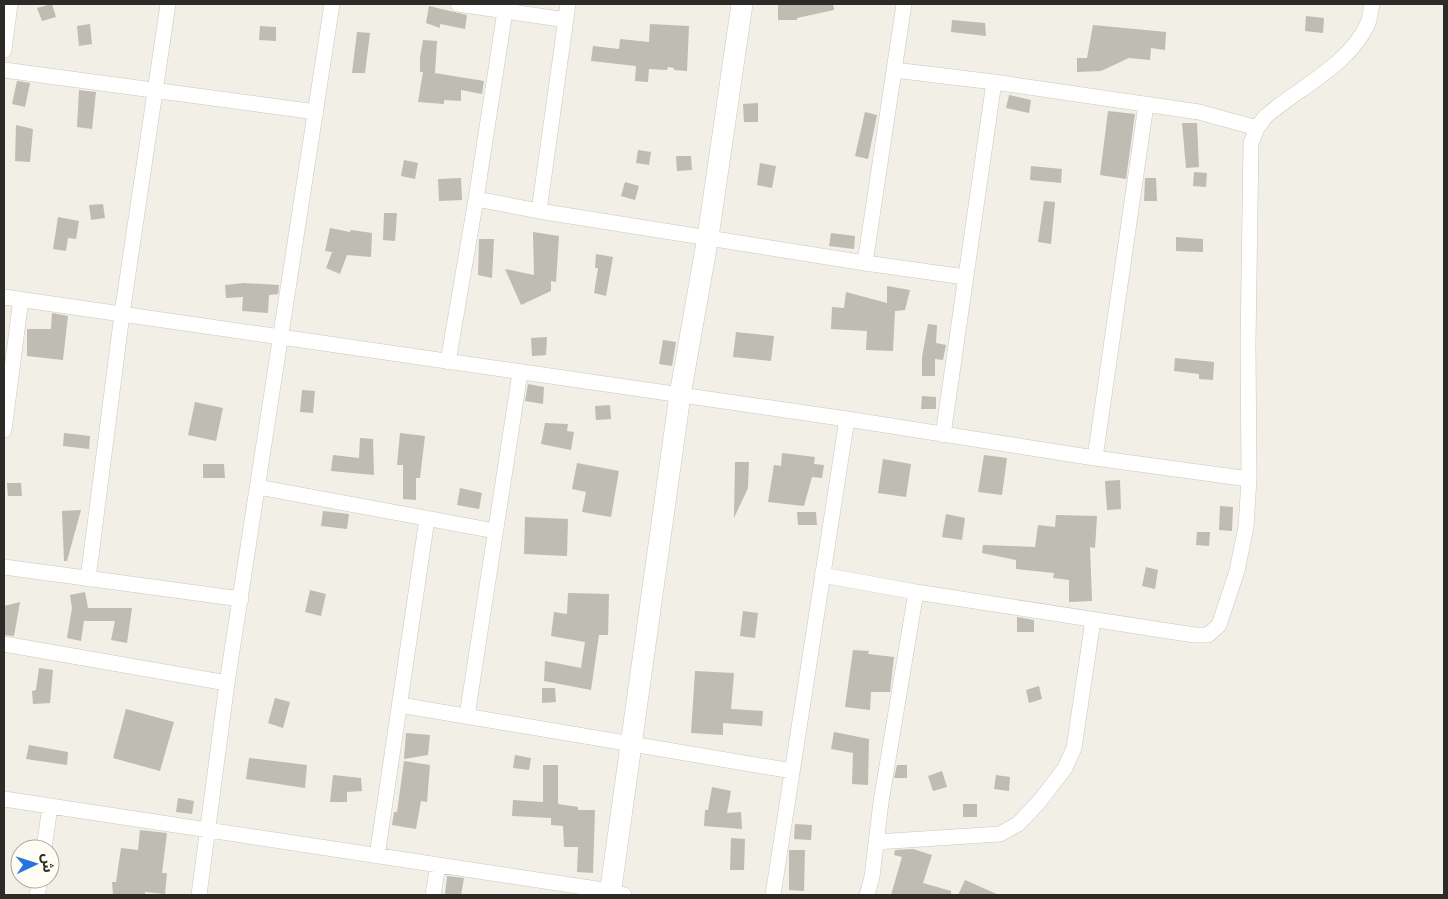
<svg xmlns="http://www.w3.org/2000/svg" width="1448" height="899" viewBox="0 0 1448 899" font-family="Arial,'Noto Sans Arabic',sans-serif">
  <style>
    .building { fill: #bebcb3 }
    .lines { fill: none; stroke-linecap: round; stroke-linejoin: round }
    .street-casing { stroke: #c9c7be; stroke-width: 16 }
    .secondary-casing { stroke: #c9c7be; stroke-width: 22 }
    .street { stroke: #fff; stroke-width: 15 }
    .secondary { stroke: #fff; stroke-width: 21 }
  </style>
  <rect width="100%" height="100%" fill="#f1efe6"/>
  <!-- building -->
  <path class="building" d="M52,4L56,17L42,21L37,8Z
    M778,4H833L834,10L797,18V20H778Z
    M429,6L467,15L465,29L440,24V28L426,23Z
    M1306,16L1324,18L1323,33L1305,31Z
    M952,20L985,23L986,36L951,32Z
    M90,24L92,44L79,46L77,26Z
    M650,24L689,26L687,71L674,70V68L668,67L667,70L649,69L648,82L635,81L636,66L591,61L593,46L619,49L620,39L649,42Z
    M1093,25L1166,32L1165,50L1151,48L1150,60L1129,58L1101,71L1077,72V58H1087Z
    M260,26L276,27V41L259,40Z
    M357,32L370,33L365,73H352Z
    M423,40L437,41L435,73L484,81L482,94L461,90V101L444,100V104L418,102L423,72H420V58Z
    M17,81L30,83L25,107L12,104Z
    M79,90L96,92L92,129L77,127Z
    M1009,95L1031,100L1029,113L1006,108Z
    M758,103V122H744L743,104Z
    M1108,111L1135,114L1126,179L1100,175Z
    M865,112L877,115L868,159L855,156Z
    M1182,123H1197L1199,167L1186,168Z
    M16,125L33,129L30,162L15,161Z
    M638,150L651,152L649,165L636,163Z
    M676,156H691L692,170L677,171Z
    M404,160L418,163L415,179L401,176Z
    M760,163L776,166L772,188L757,185Z
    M1031,166L1062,169L1061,183L1030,180Z
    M1194,172L1207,173L1206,187L1193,186Z
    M461,178L462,200L439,201L438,179Z
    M1145,178H1156L1157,201H1144Z
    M625,182L639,186L635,200L621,196Z
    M1044,201L1055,202L1051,244L1038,242Z
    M103,204L105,218L91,220L89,205Z
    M384,213H397L395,241L383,240Z
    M58,217L79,221L76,239L68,238L66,251L53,249Z
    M330,228L350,232L351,230L372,233L371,257L347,255L340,274L326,268L332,252L325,251Z
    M533,232L559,236L556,282L551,281V291L521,305L505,269L534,275Z
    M831,233L855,236L854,249L829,246Z
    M1176,237L1203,239V252L1176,251Z
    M479,239H494L492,278L478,275Z
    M596,254L613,257L606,296L594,293L598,268H595Z
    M244,283L279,285L278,294L269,295L268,313L242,311L243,297L226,298L225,285Z
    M887,286L910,290L905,310L895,311L893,351L866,350L867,331L831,329L832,307L844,308L846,292L887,303Z
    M52,313L68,316L63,360L27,356V329H51Z
    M928,324L937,325L936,343L946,345L943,360L935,359V376H922V357Z
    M736,332L774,336L771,361L733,357Z
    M547,337L546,355L532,356L531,338Z
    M663,340L676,342L672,366L659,364Z
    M1175,358L1214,362L1213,380L1199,379V374L1174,371Z
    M528,384L544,387L543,404L525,401Z
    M302,390L315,391L313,413L300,412Z
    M922,396L936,397V409H921Z
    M195,402L223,408L216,441L188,435Z
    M610,405L611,419L596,420L595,406Z
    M545,423L568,424L567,431L574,432L571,450L541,444Z
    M64,433L90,436L89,449L63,446Z
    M400,433L425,436L420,478H416V500L403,499V465H397Z
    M360,438L373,439L374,475L331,471L333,455L359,458Z
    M782,453L815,457L814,464L824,465L822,478L812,477L804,506L768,502L774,465L781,466Z
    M984,455L1007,458L1002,495L978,492Z
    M883,459L911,464L906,497L878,493Z
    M735,462H749L748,488L734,518Z
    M577,463L619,471L611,517L582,512L586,492L572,489Z
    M203,464H224L225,478H203Z
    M1120,480L1121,509L1107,510L1105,481Z
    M7,483H21L22,496H8Z
    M460,488L482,493L479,509L457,505Z
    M1220,506L1233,507L1232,531L1219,530Z
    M81,510L67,561H64L62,511Z
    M323,511L349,514L347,529L321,526Z
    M797,512H816L817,525H798Z
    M946,514L965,518L962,540L942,537Z
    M1056,515L1097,516L1095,548L1090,547L1092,601L1069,602V580L1053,578L1054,573L1016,569V560L982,553L983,545L1035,547L1038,525L1055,527Z
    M525,517L568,519L567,556L524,554Z
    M1197,532H1210L1209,546L1196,545Z
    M1146,567L1158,570L1155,589L1142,586Z
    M310,590L326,594L321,616L305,612Z
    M85,592L88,608H132L127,643L111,640L115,621H84L81,641L67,638L72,608L70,595Z
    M568,593L609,594L608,635H599L591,690L544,681L545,661L581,668L585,642L551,636L554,612L567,614Z
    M20,602L14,636L4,635V606Z
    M743,611L758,613L755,638L740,636Z
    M1017,617L1034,620V632H1017Z
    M853,650L869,651L868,654L894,657L890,692H871L870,710L845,707Z
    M39,668L53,670L50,703L33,704L32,691L36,690Z
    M695,671L734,673L731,709L763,711L762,726L723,723V735L691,733Z
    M1039,686L1042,699L1029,703L1026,690Z
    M542,688H555L556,702L542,703Z
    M275,698L290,702L283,728L268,723Z
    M126,709L174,722L160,771L113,758Z
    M834,732L869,739L868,785L852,784L853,753L831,749Z
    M406,733L430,735L428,755L404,759Z
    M29,745L68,752L67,765L26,759Z
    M515,755L531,758L529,770L513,768Z
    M249,758L307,765L305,788L246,779Z
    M404,761L430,765L427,802L421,801L416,829L392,825L394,812H397Z
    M543,765H558V804L578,807V810H595L593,873L577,872L578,847H564L563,826L551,825V818L512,816L513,800L543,802Z
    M897,765H907V778H894Z
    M942,771L947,787L933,791L928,776Z
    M333,775L361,778L362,791L347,792V802H330Z
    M996,775L1010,777L1009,791L994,789Z
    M712,787L731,791L727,813L741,812L742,829L704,826L705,810H708Z
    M178,798L194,801L192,814L176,812Z
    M963,804H977V817H963Z
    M795,824L812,825L811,840L794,839Z
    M140,830L167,833L162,873H167L165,894L145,892V895H113L112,882H116L121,848L138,850Z
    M731,838L745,839L744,870H730Z
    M913,849L932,855L923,883L951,891V895H891L902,857L894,855L895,850Z
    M789,850H805L804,891L789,890Z
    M447,876L464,878L461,895H445Z
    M965,880L999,895H958Z"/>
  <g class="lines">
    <defs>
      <path id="street" d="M458,4L566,20
        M4,50L10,4
        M4,70L316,112
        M894,70L994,82L1199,112L1257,128
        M476,199L539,211L865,263L965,277
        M539,211L568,4
        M865,263L904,4
        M4,297L847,419L1095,458L1249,479
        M448,362L476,199L505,11
        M4,430L21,299
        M943,435L994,82
        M1095,458L1146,105
        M258,487L495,531
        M4,567L241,599
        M822,575L916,592L1194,635H1208L1219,625L1237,571L1246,527L1249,479L1248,344L1251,143L1257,128L1265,117C1298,88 1350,65 1368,23C1370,17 1371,10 1372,4
        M88,579L122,314L168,4
        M4,644L227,683
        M400,705L792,771
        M467,716L520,373
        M4,799L610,891L624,895
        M876,842L1000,834L1018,824L1039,802L1065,768L1074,748L1093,620
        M44,849L50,806
        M377,856L427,519
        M37,895L40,879
        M199,895L227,683L332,4
        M433,895L438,865
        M773,895L847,419
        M867,895L872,877L881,802L916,592"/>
      <path id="secondary" d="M610,895L680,395L708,237L742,4"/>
    </defs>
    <!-- street casing -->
    <use href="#street" class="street-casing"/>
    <!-- secondary casing -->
    <use href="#secondary" class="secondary-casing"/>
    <!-- street -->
    <use href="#street" class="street"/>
    <!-- secondary -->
    <use href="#secondary" class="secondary"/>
  </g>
  <!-- border -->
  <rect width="1448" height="899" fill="none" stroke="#2c2b28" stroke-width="10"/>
  <!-- north arrow -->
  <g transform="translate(35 864) rotate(86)"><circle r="24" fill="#fefcf3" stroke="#aaa8a2"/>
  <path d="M0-4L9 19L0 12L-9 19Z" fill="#2574df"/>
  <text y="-8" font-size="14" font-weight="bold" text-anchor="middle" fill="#2c2b28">ش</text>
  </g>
</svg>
